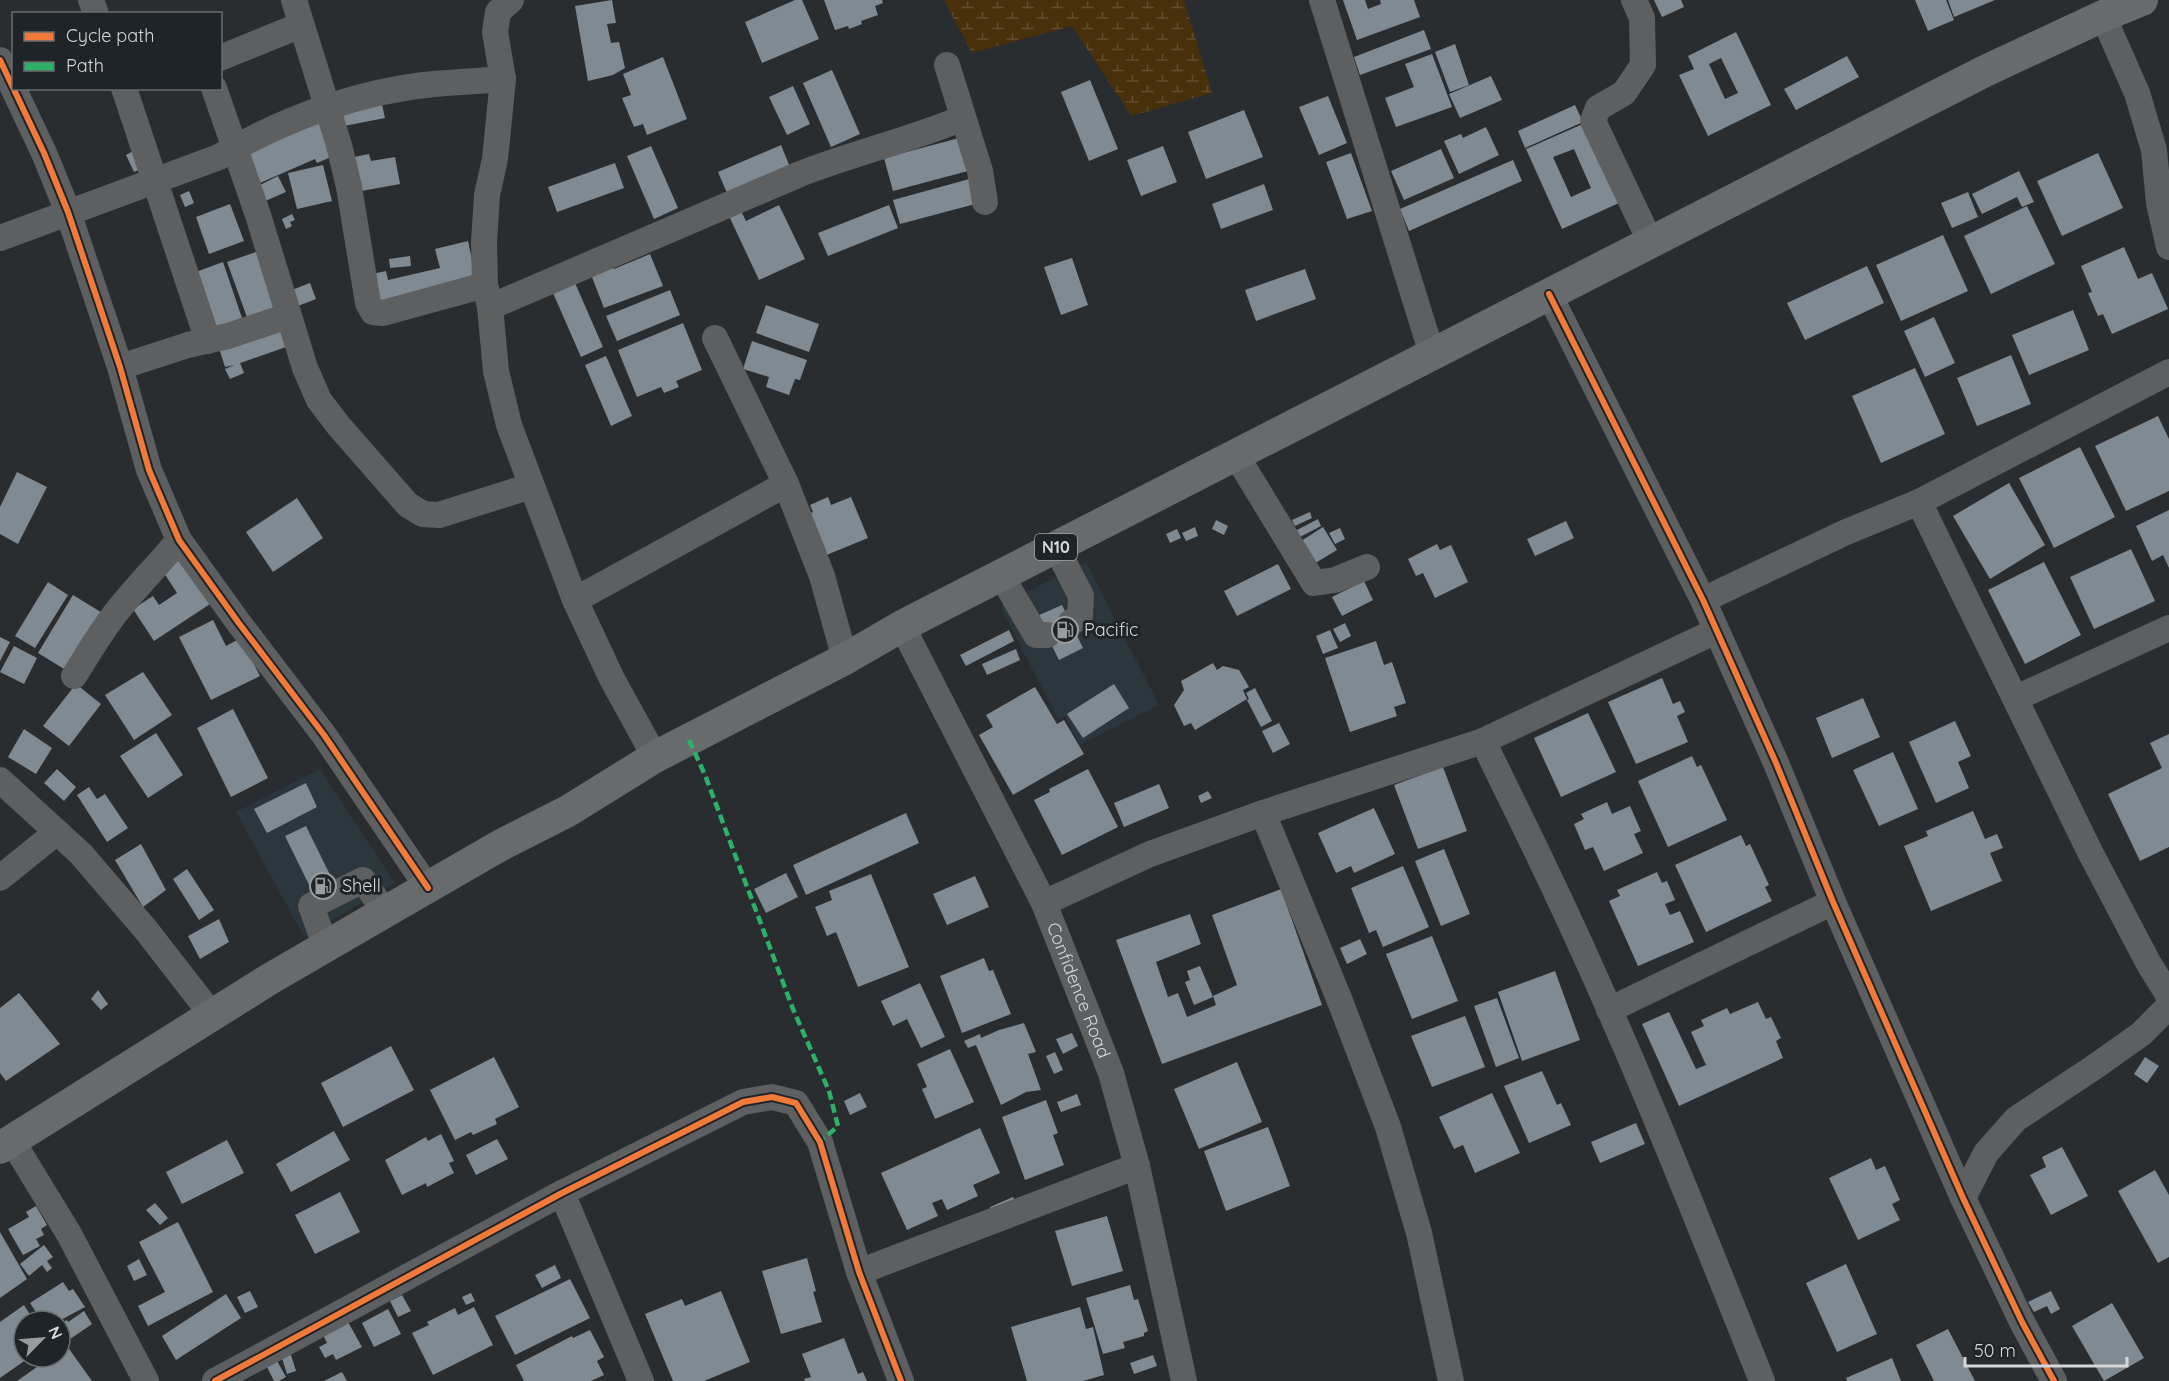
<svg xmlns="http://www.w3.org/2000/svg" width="2169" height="1381" viewBox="0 0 2169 1381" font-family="Quicksand,sans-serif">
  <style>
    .built { fill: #2c363d }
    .wetland { fill: url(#wetland-marsh) }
    .building { fill: #808a92; fill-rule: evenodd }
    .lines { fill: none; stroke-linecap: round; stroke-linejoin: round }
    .minor { stroke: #5e5f60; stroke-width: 26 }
    .major { stroke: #686a6c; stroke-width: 32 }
    .quiet { stroke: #2db169; stroke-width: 4.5; stroke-dasharray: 9 4.5; stroke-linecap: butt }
    .cycleway-casing { stroke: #1f2428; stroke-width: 10 }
    .cycleway { stroke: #f17a3a; stroke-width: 6 }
    .labels { text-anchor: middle; stroke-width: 6; stroke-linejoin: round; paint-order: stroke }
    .shield { fill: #1f2428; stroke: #9ea2a5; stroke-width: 1.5 }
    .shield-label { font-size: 16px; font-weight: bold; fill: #d4d8da }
    .poi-label { font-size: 18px; fill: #d4d8da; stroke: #1f2428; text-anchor: start }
    .street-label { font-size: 18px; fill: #d4d8da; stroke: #1f2428 }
  </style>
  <defs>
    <pattern id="wetland-marsh" width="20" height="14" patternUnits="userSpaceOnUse" patternTransform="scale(1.5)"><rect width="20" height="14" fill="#48300c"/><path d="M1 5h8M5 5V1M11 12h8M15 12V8" fill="none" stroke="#624d2f"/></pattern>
  </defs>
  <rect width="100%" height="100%" fill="#2a2d30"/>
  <!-- built -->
  <path class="built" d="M1086,562L1159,705L1080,745L1065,716L1058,719L1000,606Z
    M320,769L395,883L304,937L236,812Z"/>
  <!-- wetland -->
  <path class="wetland" d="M944,0H1184L1212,93L1131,116L1072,26L972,53Z"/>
  <!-- building -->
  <path class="building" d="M612,0L616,23L607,24L611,43L619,42L625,68L613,75L588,81L575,6Z
    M795,0H802L819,39L762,63L745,22Z
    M824,0H882L883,3L875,6L878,15L861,21L862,24L849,29L848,26L835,30Z
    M1343,0H1365L1368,9L1381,4L1380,0H1414L1420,17L1357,40Z
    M1654,0H1681L1684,7L1662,17Z
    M1915,0H1946L1954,20L1928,31Z
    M1948,0H1995L1954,17Z
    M1424,30L1431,49L1360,75L1354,57Z
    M1736,32L1771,105L1708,136L1679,75L1694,69L1688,56ZM1721,58L1738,93L1725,99L1709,64Z
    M1455,44L1469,85L1450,92L1435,52Z
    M1432,54L1452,107L1396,127L1385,98L1414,87L1405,64Z
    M1847,56L1859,77L1796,110L1784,89Z
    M663,57L687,119L647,135L643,124L634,127L622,98L631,95L623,74Z
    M832,70L860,134L831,147L803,83Z
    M1491,76L1502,100L1460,118L1449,94Z
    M1090,80L1118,149L1089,161L1061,92Z
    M793,86L810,124L787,135L769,97Z
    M1328,96L1347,143L1319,155L1299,107Z
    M381,100L385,118L344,126L340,108Z
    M1575,105L1583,122L1525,148L1518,131Z
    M1244,110L1263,157L1206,179L1188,132Z
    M321,115L338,154L317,163L315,159L260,183L244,147Z
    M1585,123L1621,202L1562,229L1526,149ZM1574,149L1591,188L1571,197L1553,157Z
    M1486,127L1499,155L1459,174L1444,141L1461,134L1463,138Z
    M959,138L968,171L893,191L884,158Z
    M781,145L790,167L727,193L718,172Z
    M651,146L678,208L654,219L627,156Z
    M1163,146L1177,182L1141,196L1127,160Z
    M1441,149L1454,178L1404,200L1391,171Z
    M135,150L143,168L134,172L126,155Z
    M1351,153L1372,211L1347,219L1326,162Z
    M2098,153L2123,208L2062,236L2037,181Z
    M369,154L371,161L395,157L400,184L356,192L349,158Z
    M1513,160L1522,181L1409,231L1400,209Z
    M615,163L624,188L557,212L548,187Z
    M323,165L332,201L297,209L288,173Z
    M2019,171L2034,202L2022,207L2017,197L1982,214L1972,194Z
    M278,176L286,192L263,202L256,187Z
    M973,178L979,203L900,224L893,200Z
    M1264,184L1273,210L1221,229L1212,204Z
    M189,191L194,203L185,207L180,195Z
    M1968,192L1978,217L1952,228L1941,203Z
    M230,204L244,241L209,254L196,217Z
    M779,205L805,259L759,280L729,216L741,211L746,221Z
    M889,205L898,228L828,256L818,233Z
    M2027,206L2055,264L1991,294L1964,236Z
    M292,214L295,220L290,222L292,226L286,229L282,219Z
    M1943,235L1968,291L1901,321L1876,265Z
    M468,241L477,283L375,306L368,275L386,271L388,280L440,268L435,249Z
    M2124,247L2138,279L2152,273L2168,309L2112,334L2103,314L2098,316L2088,293L2092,292L2081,266Z
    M256,252L277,309L248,320L227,262Z
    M650,254L663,286L604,308L590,272L612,264L614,269Z
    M410,256L411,266L390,268L389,259Z
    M1072,258L1088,305L1061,315L1044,267Z
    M223,262L244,324L215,334L193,273Z
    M1867,266L1884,303L1805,340L1787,303Z
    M1305,269L1316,299L1256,321L1245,290Z
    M310,283L316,299L290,309L284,293Z
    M575,283L603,347L581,357L553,293Z
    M670,290L680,315L617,341L606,316Z
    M766,305L819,324L809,352L756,333Z
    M2073,310L2089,350L2029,375L2012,335Z
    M1934,317L1955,363L1925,377L1904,331Z
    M683,323L702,370L676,381L679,387L664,393L661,387L637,397L618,350Z
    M281,324L289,346L240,363L244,373L230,379L225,369L234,365L225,367L218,345Z
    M752,341L807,360L800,380L795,379L789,395L766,387L769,377L743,369Z
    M2011,355L2031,404L1977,426L1957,378Z
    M606,356L632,416L611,426L585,365Z
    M1915,368L1945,434L1881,463L1852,396Z
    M2158,416L2169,439V491L2126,511L2095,446Z
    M2080,447L2115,517L2054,548L2019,478Z
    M17,472L47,487L18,544L0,534V507Z
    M2009,483L2045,545L1990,579L1953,516Z
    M828,497L831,505L851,497L868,538L819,558L802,516L813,512L810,505Z
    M297,498L323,538L273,572L246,532Z
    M2169,510V568L2163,555L2152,561L2136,526Z
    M1310,512L1312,518L1295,526L1292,520Z
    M1318,519L1321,526L1300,537L1297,530Z
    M1216,520L1228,526L1224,535L1212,529Z
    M1566,521L1574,538L1535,556L1527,539Z
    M1195,527L1198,536L1186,541L1182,533Z
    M1323,527L1337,550L1312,565L1298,543Z
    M1340,528L1345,539L1335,544L1329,533Z
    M1177,529L1181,538L1170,543L1166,534Z
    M1437,544L1440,550L1451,545L1468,582L1435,598L1423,573L1416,576L1408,559Z
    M2131,549L2155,601L2094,629L2070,577Z
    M183,556L213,602L154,641L133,609L153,596L159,605L177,593L162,570Z
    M2044,562L2081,635L2025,664L1988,590Z
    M1278,564L1291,589L1237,616L1224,591Z
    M1364,581L1373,600L1342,616L1332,597Z
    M48,582L68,595L35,648L15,636Z
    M73,595L104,614L69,672L38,653Z
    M1062,605L1083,648L1059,660L1037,616Z
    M213,620L226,646L241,638L260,676L211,700L179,637Z
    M1345,623L1351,636L1340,642L1333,629Z
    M1009,630L1014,641L966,666L960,655Z
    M1330,630L1338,648L1323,654L1316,636Z
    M0,637L10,642L0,661Z
    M1376,641L1384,665L1392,662L1406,703L1394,707L1397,716L1350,732L1325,658Z
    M14,646L37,658L24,684L0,672Z
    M1016,649L1020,660L987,675L982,664Z
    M1213,663L1217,670L1223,666L1239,670L1249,687L1243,690L1247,699L1195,730L1191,723L1184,726L1174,705L1184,690L1181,681Z
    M143,672L172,715L134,740L105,695Z
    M1662,678L1673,704L1680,701L1685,712L1677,716L1688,742L1636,764L1608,702Z
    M76,684L101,704L69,746L43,726Z
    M1114,684L1129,708L1083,738L1067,714Z
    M1035,687L1057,724L1064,720L1084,754L1013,795L979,735L993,727L986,715Z
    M1255,688L1272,721L1261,727L1247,700L1249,699L1246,693Z
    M1863,698L1880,737L1832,758L1816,718Z
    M233,709L268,778L231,797L197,728Z
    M1588,713L1616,772L1561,797L1534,738Z
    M1955,721L1971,756L1958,762L1969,788L1936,803L1909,742Z
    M1279,723L1290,744L1273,753L1262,731Z
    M24,729L52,748L36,774L8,757Z
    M156,733L183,775L148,798L120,756Z
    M2169,734V847L2140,861L2108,794L2162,768L2150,743Z
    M1893,752L1918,809L1879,826L1853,770Z
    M1692,756L1697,767L1701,765L1727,820L1668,847L1638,781Z
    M1443,767L1467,831L1418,849L1394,785Z
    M57,769L76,787L64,801L44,783Z
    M1088,769L1118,827L1062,855L1034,800L1050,792L1049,789Z
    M306,783L317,807L267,833L254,809Z
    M1159,784L1169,808L1124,827L1114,803Z
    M89,787L97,799L105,794L128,828L107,842L77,795Z
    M1208,791L1212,798L1201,803L1198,796Z
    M1607,802L1612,814L1630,806L1641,831L1634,834L1643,853L1604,871L1593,847L1585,850L1574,824L1584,819L1581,814Z
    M1374,808L1395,854L1354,873L1351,866L1336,873L1318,833Z
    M1973,811L1985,839L1997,834L2003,848L1990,853L2002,881L1931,911L1904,846L1928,836L1926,831Z
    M906,813L919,843L806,895L793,865Z
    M306,826L335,885L314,895L285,836Z
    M1741,835L1746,846L1750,844L1769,885L1765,887L1772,901L1706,932L1675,865Z
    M141,844L166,890L143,907L115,860Z
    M1444,849L1470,914L1441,926L1415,861Z
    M1403,866L1429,927L1383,947L1376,930L1369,933L1351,888Z
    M187,869L214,910L199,920L173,879Z
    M1657,872L1662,883L1667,881L1675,900L1665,904L1670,915L1680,911L1694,942L1638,966L1609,901L1620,896L1617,890Z
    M786,873L798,897L766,913L754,889Z
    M871,874L909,967L858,987L836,932L827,936L815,907L832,900L829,891Z
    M975,876L989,907L947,925L933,894Z
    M1281,889L1322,1005L1162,1064L1116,940L1190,914L1201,944L1156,962L1168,997L1178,993L1187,1017L1216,1005L1213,996L1237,985L1212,915Z
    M219,919L229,942L200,959L188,936Z
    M1432,936L1458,1001L1412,1019L1386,954Z
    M1360,939L1367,954L1347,964L1340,948Z
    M984,958L989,971L993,970L1011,1014L962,1033L940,976Z
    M1200,966L1213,997L1194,1005L1185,982L1190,980L1187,971Z
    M1555,971L1580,1040L1522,1061L1498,992Z
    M920,983L945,1037L921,1048L907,1019L893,1026L881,1001Z
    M98,990L108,1004L101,1010L91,999Z
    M19,993L60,1044L6,1081L0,1073V1008Z
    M1497,998L1519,1058L1496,1067L1474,1006Z
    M1758,1002L1766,1019L1771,1017L1781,1038L1776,1041L1783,1058L1679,1106L1642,1024L1669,1012L1696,1069L1706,1065L1691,1032L1704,1026L1701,1020L1727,1008L1730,1014Z
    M1465,1016L1485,1067L1432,1087L1411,1036Z
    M1024,1023L1036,1052L1028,1054L1041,1090L1026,1092L1001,1105L976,1045L968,1048L964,1041L980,1034L981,1038L999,1030Z
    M1072,1033L1078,1046L1063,1054L1056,1039Z
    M391,1046L414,1090L343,1127L321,1083Z
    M950,1049L974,1102L935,1119L922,1089L927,1087L917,1064Z
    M1055,1052L1063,1070L1054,1074L1046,1056Z
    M494,1057L519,1107L495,1119L497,1124L473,1135L471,1132L455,1140L430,1090Z
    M2145,1057L2159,1066L2147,1083L2134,1074Z
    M1237,1062L1262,1122L1199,1149L1174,1089Z
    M1542,1071L1557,1105L1561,1103L1571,1125L1529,1143L1504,1086Z
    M860,1093L867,1107L850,1115L844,1101Z
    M1492,1093L1520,1153L1475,1173L1463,1145L1454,1149L1439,1117Z
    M1077,1094L1081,1105L1061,1112L1057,1102Z
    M1046,1100L1058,1133L1053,1135L1064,1165L1025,1180L1002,1117Z
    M1636,1123L1645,1144L1600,1163L1591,1142Z
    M1268,1127L1290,1186L1226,1211L1204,1151Z
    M980,1128L1000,1173L973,1185L978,1196L947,1210L942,1199L932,1203L938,1216L907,1230L881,1173Z
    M334,1131L350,1160L291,1192L276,1164Z
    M441,1134L454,1161L449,1163L454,1173L427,1187L426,1183L402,1195L385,1160L426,1137L428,1141Z
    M497,1139L508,1159L476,1175L466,1155Z
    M227,1140L244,1173L182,1204L166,1172Z
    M2062,1147L2088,1196L2051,1215L2030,1175L2046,1167L2042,1157Z
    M1871,1158L1876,1170L1885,1166L1900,1200L1892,1204L1900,1220L1858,1240L1829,1178Z
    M2155,1170L2169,1195V1257L2158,1263L2118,1191Z
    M340,1192L360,1232L315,1254L295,1215Z
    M1013,1197L1017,1205L994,1216L990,1207Z
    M155,1203L168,1218L160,1225L146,1210Z
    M36,1206L47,1225L41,1229L44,1235L36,1239L40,1246L23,1255L8,1229L29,1217L26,1212Z
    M1107,1216L1123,1271L1072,1286L1055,1231Z
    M178,1222L213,1292L148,1326L138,1306L165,1292L139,1242Z
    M0,1232L27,1279L0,1298Z
    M44,1245L53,1257L47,1261L52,1268L47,1272L42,1265L29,1276L20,1264Z
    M807,1258L816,1291L813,1292L822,1322L781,1334L762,1271Z
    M139,1259L147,1275L134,1281L127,1266Z
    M1846,1264L1877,1334L1837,1352L1806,1283Z
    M555,1265L561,1278L542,1288L535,1275Z
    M570,1279L590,1318L515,1355L495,1316Z
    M63,1282L69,1291L73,1289L85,1307L59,1321H42L30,1303Z
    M1130,1285L1134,1300L1138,1299L1148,1331L1144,1333V1336L1123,1342L1125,1348L1103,1354L1086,1298Z
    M250,1291L258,1307L245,1313L237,1297Z
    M721,1291L750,1362L704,1381H673L645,1314L682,1299L685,1306Z
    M2051,1291L2060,1309L2051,1314L2047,1306L2034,1312L2028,1302Z
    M471,1293L475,1301L466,1305L462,1297Z
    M226,1294L241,1318L176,1360L162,1336Z
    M402,1295L411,1311L398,1317L390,1301Z
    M2112,1303L2144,1358L2104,1381L2072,1326Z
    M24,1305L34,1321H24V1357H30L0,1378V1322Z
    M474,1307L493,1345L433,1375L412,1333L429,1325L427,1322L455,1308L458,1315Z
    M1080,1307L1086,1329L1093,1327L1104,1375L1083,1381H1027L1011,1327Z
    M388,1309L401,1334L374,1347L362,1323Z
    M84,1311L92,1324L60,1346V1324L67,1320L68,1322Z
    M348,1322L362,1347L336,1360L333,1354L325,1358L319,1347L327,1343L323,1335Z
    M1948,1329L1975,1381H1934L1916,1345Z
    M590,1330L604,1357L597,1361L604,1375L591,1381H524L516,1365L572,1336L573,1338Z
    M844,1338L858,1374L863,1372L867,1381H805L804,1379L811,1377L802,1354Z
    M67,1346L92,1381H17L51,1357H60V1351Z
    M291,1355L296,1371L287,1374L282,1358Z
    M1153,1355L1157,1366L1134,1374L1130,1363Z
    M1892,1358L1901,1381H1847L1846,1378Z
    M276,1359L286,1377L279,1381H274L266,1365Z
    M342,1372L347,1381H324Z"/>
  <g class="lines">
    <!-- minor -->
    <g class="minor">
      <path d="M91,0L96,14"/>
      <path d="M294,0L339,145L349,187L368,303L373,312L383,313L485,285"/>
      <path d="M511,0L498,12L495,32L503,79L495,159L487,195L484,242L485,285L490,307L496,371L509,425L575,600L612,679L655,757"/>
      <path d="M1322,0L1432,354"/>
      <path d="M1634,0L1642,18L1643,65L1624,93L1598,108L1593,121L1650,241"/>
      <path d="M2103,16L2137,93L2154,150L2159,203L2169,247"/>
      <path d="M220,58L301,25"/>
      <path d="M0,60L44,153L68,212L120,367L149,470L179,540L238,622L324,735L428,888"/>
      <path d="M947,65L980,171L985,202"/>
      <path d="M124,88L208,341"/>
      <path d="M214,88L258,215L305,368L319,400L338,425L408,505L423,514L439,515L531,486"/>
      <path d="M0,238L219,157C283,119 359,91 434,84C457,82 480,81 503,79"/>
      <path d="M1549,294L1703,600L1776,763L1833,902L1963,1198L2022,1322L2054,1381"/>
      <path d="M490,307L800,174C854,153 910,140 963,118"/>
      <path d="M715,338L786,484L822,576L845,659"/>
      <path d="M120,367L188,345L228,336L288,316"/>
      <path d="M1236,455L1314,583L1335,580L1367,567"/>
      <path d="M1919,502L2090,852L2149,964L2169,996"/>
      <path d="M1056,547L1081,596L1080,616L1070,623"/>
      <path d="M1001,575L1036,635H1047"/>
      <path d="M575,600L786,484"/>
      <path d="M1703,600L1844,533L1919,502L2169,372"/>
      <path id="s1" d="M902,626L1044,903L1111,1073L1137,1166L1184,1381"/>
      <path d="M74,676C88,654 101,631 118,610C137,586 159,564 179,540"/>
      <path d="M2016,698L2169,628"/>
      <path d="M1483,741C1504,785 1527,830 1548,875C1627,1040 1694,1211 1762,1381"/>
      <path d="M0,780L81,854L146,930L212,1015"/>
      <path d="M1263,813L1340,1001L1388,1127L1419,1233L1451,1381"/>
      <path d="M0,878L57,832"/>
      <path d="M1044,903L1150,854L1263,813L1483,741L1716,631"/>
      <path d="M326,947L311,906L363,880L385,912"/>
      <path d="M1609,1010L1833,902"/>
      <path d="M11,1139L69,1234L146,1381"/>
      <path d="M562,1193L641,1381"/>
      <path d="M1963,1198L1986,1153L2016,1119L2093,1068L2141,1034L2169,1006"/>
      <path d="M859,1272L1137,1166"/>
      <path d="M215,1381L562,1193L743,1102L772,1097L796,1103L820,1142L859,1272L901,1381"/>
    </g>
    <!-- major -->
    <path class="major" d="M0,1148L268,980L385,912L501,845L568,811L655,757L845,659L902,626L1983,72L2103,16L2142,0"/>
    <!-- quiet -->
    <path class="quiet" d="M689,740L705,775L793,1009L829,1091L838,1126L820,1142"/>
    <defs>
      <path id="cycleway" d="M0,60L44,153L68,212L120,367L149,470L179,540L238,622L324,735L428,888
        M1549,294L1703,600L1776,763L1833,902L1963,1198L2022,1322L2054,1381
        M215,1381L562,1193L743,1102L772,1097L796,1103L820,1142L859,1272L901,1381"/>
    </defs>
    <!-- cycleway casing -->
    <use href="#cycleway" class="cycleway-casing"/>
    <!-- cycleway -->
    <use href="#cycleway" class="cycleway"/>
  </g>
  <!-- icons -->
  <defs>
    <symbol id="fuel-ring" viewBox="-11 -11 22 22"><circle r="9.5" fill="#1f2428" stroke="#989c9e" stroke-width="1.5"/><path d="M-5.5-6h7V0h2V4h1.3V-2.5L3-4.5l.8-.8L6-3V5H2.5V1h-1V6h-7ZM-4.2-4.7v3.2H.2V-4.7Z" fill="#989c9e"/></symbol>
  </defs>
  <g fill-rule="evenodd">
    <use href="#fuel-ring" x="1050" y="615" width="30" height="30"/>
    <use href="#fuel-ring" x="308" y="871" width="30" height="30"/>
  </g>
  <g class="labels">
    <!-- shield labels -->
    <rect class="shield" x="1035" y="534" width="42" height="26" rx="4.5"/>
    <g class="shield-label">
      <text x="1056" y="553">N10</text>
    </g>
    <!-- poi labels -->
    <g class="poi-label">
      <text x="1084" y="636">Pacific</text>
      <text x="342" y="892">Shell</text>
    </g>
    <!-- street labels -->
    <g class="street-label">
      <text dy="6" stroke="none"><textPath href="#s1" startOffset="405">Confidence Road</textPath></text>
    </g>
  </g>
  <!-- legend -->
  <rect x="12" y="12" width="210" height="78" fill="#1f2428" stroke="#676c6f" stroke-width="1.5"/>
  <rect x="24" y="32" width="30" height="9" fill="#f17a3a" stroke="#676c6f" stroke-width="1.5"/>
  <text x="66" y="42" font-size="18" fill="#d4d8da">Cycle path</text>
  <rect x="24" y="62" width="30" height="9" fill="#2db169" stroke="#676c6f" stroke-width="1.5"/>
  <text x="66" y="72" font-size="18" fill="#d4d8da">Path</text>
  <!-- north arrow -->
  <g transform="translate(42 1339) rotate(65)"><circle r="28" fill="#1f2428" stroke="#676c6f" stroke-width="1.5"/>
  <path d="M0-4.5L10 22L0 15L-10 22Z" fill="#989c9e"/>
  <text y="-9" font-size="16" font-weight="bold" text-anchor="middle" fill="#d4d8da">N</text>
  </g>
  <!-- scale -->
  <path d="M1965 1357v9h162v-9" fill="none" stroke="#d4d8da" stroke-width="3"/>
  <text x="1974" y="1357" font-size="18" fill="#d4d8da" stroke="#1f2428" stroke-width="4.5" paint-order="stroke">50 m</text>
</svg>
